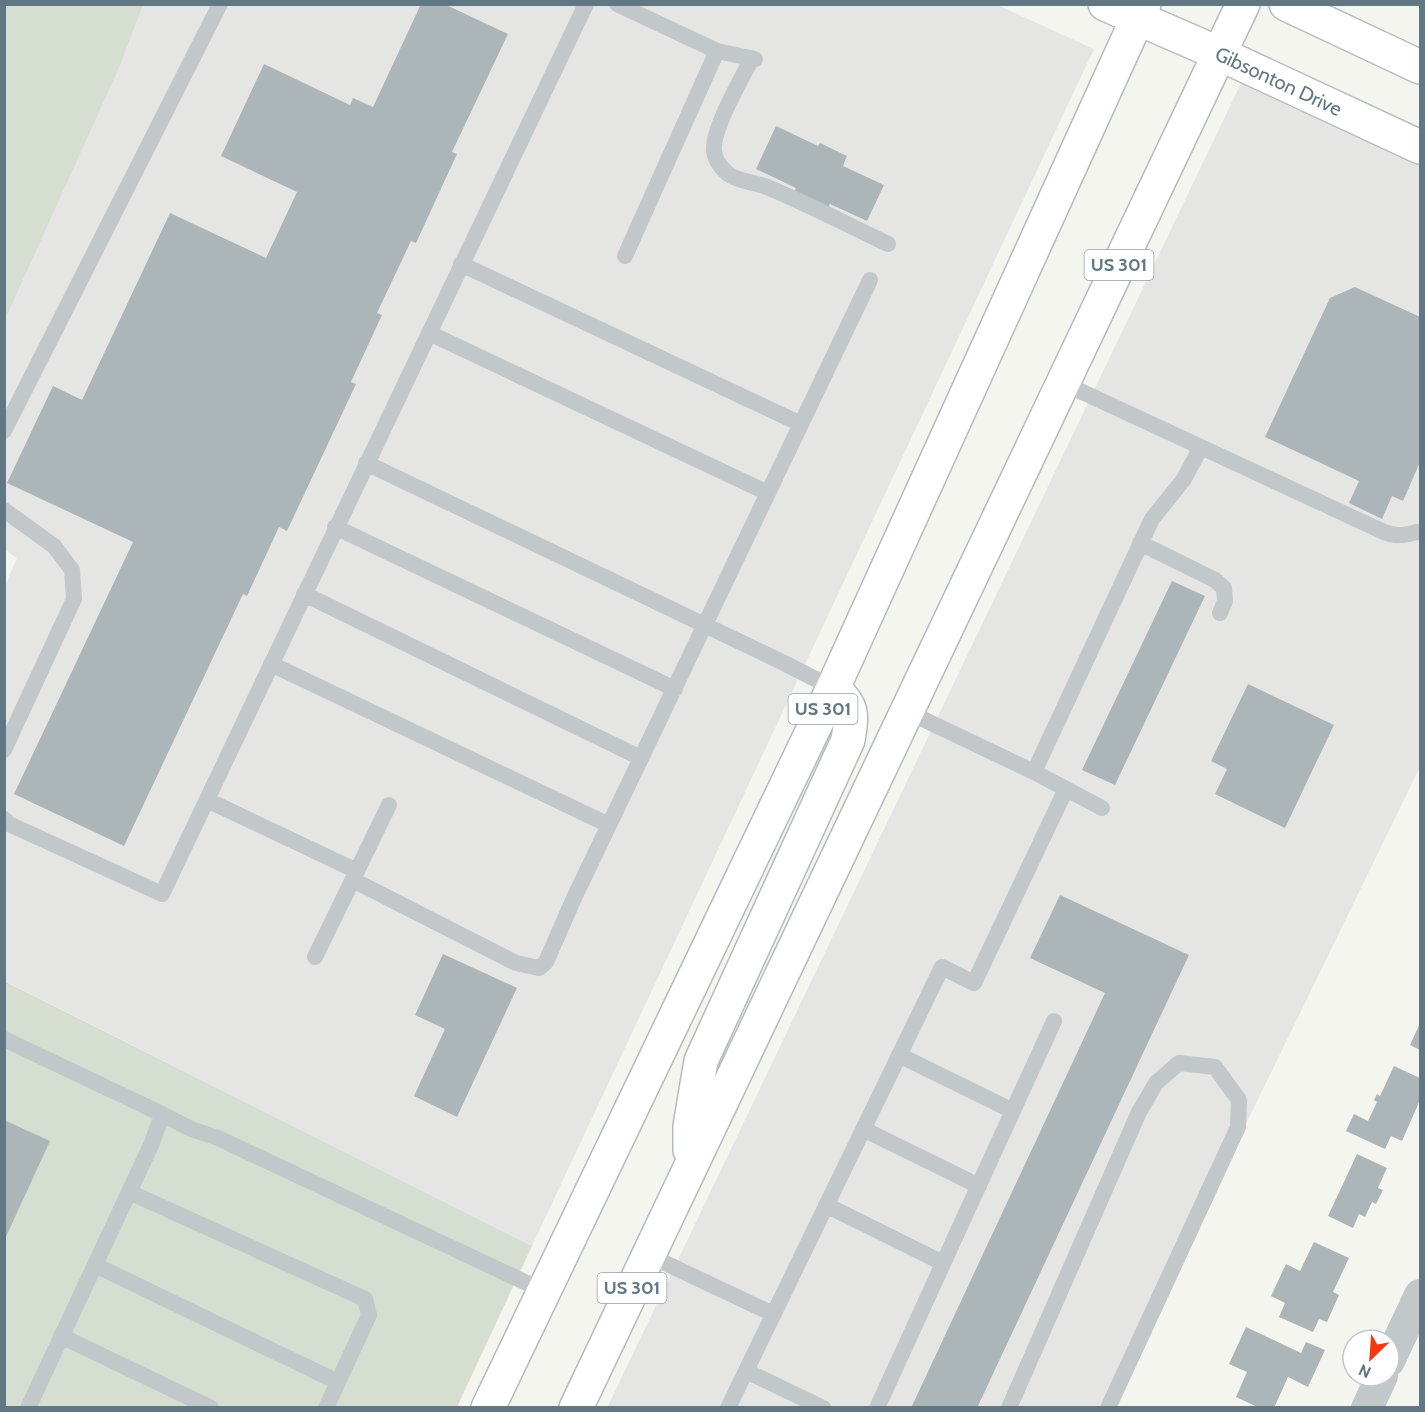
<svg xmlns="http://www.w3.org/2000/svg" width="1425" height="1412" viewBox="0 0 1425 1412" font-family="Cabin,sans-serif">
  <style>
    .built { fill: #e5e6e4 }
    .green { fill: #d6ddd1 }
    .building { fill: #acb6b9 }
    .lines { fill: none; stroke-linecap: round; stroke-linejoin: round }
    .secondary-casing { stroke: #b6bcc0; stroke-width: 36 }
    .primary-casing { stroke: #b5babd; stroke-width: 36 }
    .lane { stroke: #c2c7c9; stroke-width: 16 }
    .street { stroke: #c2c7c9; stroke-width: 32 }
    .secondary { stroke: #fff; stroke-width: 33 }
    .primary { stroke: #fff; stroke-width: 33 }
    .labels { text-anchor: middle; stroke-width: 6; stroke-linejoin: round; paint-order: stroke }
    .shield { fill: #fff; stroke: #90a0a9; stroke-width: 1.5 }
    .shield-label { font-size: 18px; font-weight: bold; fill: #617784 }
    .street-label { font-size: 20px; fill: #617784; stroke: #fff }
  </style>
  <rect width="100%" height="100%" fill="#f5f5f0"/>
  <!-- built -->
  <path class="built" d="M995,4L1094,49L532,1246L5,981L4,588L17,558L5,550V320L120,66L143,5Z
    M1241,83L1420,166V767L1108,1407L607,1408Z"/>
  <!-- green -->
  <path class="green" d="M5,4L143,5L120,66L5,320Z
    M4,981L532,1246L457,1407H5Z"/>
  <!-- building -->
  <path class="building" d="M421,4H444L508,34L452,152L457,154L416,243L411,241L377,313L382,315L351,382L356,384L287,531L279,527L247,596L243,594L124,846L14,794L133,542L7,483L53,386L82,400L170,213L266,258L297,192L221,156L264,64L350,105L353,98L373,107Z
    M776,126L818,146L820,143L847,156L843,166L884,185L867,221L830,204L828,208L794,193L796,188L756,169Z
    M1355,287L1420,317V462L1403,501L1392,496L1382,519L1349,503L1359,481L1265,437L1330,298Z
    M1172,581L1205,596L1115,785L1082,770Z
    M1248,684L1334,725L1285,828L1215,794L1227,769L1211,761Z
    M1060,895L1189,955L977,1408H911L1105,993L1030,958Z
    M443,954L517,988L457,1117L414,1096L445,1029L415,1015Z
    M1420,1023V1050L1410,1045Z
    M1394,1066L1420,1078V1100L1402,1141L1391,1136L1385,1149L1346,1131L1354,1114L1368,1121L1377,1102L1374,1100L1377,1094L1380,1096Z
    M4,1120L50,1141L4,1241Z
    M1357,1154L1387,1168L1378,1188L1383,1190L1376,1204L1372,1202L1365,1217L1359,1214L1353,1228L1328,1216Z
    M1314,1242L1349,1258L1333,1292L1339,1295L1327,1322L1319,1319L1313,1332L1279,1317L1285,1303L1271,1296L1286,1264L1300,1271Z
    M1246,1327L1301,1353L1306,1342L1325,1350L1308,1387L1288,1377L1274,1408H1260L1236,1397L1247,1372L1229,1364Z"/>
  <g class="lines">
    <defs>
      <g id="secondary">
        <path id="s1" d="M1105,4L1220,54L1420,147"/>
        <path d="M1286,4L1420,67"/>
      </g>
      <path id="primary" d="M690,1150V1126L701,1061L848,740C852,714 854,707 833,688
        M488,1408L833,688L1144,4
        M576,1408L1243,4"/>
    </defs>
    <!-- secondary casing -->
    <use href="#secondary" class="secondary-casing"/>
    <!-- primary casing -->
    <use href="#primary" class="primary-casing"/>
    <!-- lane -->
    <path class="lane" d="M617,4L717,51L755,59
      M752,58C741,80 712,129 714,151C715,161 721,168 728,174C739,182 755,182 767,187C808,204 848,225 888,244
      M625,256L717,51
      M461,264L801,424
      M429,333L768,493
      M1063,383L1384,532C1396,537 1406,535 1417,532
      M4,431L220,4
      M366,463L784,663L833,688
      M4,510L54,546L72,570L74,599L4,750
      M335,527L675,689
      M1140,543L1215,580L1224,588L1225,601L1220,613
      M304,594L641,758
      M271,664L609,825
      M906,711L1034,772L1102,808
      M1034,772L1152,519L1184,479L1201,447
      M207,800L357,871
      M4,819L9,824L162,894L586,4
      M353,880L516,963L539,968L546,962L574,898L870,280
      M315,957L389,805
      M4,1039L162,1114
      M899,1055L1013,1111
      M863,1129L979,1186
      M129,1192L365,1299L369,1315L326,1408
      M826,1205L943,1263
      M648,1255L773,1314
      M95,1265L338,1382
      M61,1336L211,1408
      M746,1371L823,1408
      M28,1408L152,1143L162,1114L191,1129L218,1138L544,1291
      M728,1408L942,967L974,983L1066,789
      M877,1408L1054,1021
      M1009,1408L1139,1112L1156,1083L1179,1063L1215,1067L1239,1100L1238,1127L1108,1408"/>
    <!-- street -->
    <path class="street" d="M1389,1361L1420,1295
      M1367,1408L1382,1376"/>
    <!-- secondary -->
    <use href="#secondary" class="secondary"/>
    <!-- primary -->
    <use href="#primary" class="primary"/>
  </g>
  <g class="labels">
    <!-- shield labels -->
    <g class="shield">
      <rect x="1084.5" y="250" width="69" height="30" rx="4.5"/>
      <rect x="788.5" y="694" width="69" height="30" rx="4.5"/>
      <rect x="597.5" y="1273" width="69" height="30" rx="4.5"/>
    </g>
    <g class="shield-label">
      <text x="1119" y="271">US 301</text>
      <text x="823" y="715">US 301</text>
      <text x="632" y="1294">US 301</text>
    </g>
    <!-- street labels -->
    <g class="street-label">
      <text dy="7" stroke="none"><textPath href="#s1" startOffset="190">Gibsonton Drive</textPath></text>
    </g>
  </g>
  <!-- border -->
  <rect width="1425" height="1412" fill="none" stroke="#617784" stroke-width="12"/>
  <!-- north arrow -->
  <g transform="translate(1371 1358) rotate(205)"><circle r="28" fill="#ffffff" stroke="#c0c9ce" stroke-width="1.5"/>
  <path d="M0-4.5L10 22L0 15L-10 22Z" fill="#f43611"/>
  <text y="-9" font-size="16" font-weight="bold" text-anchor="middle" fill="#617784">N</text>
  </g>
</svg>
